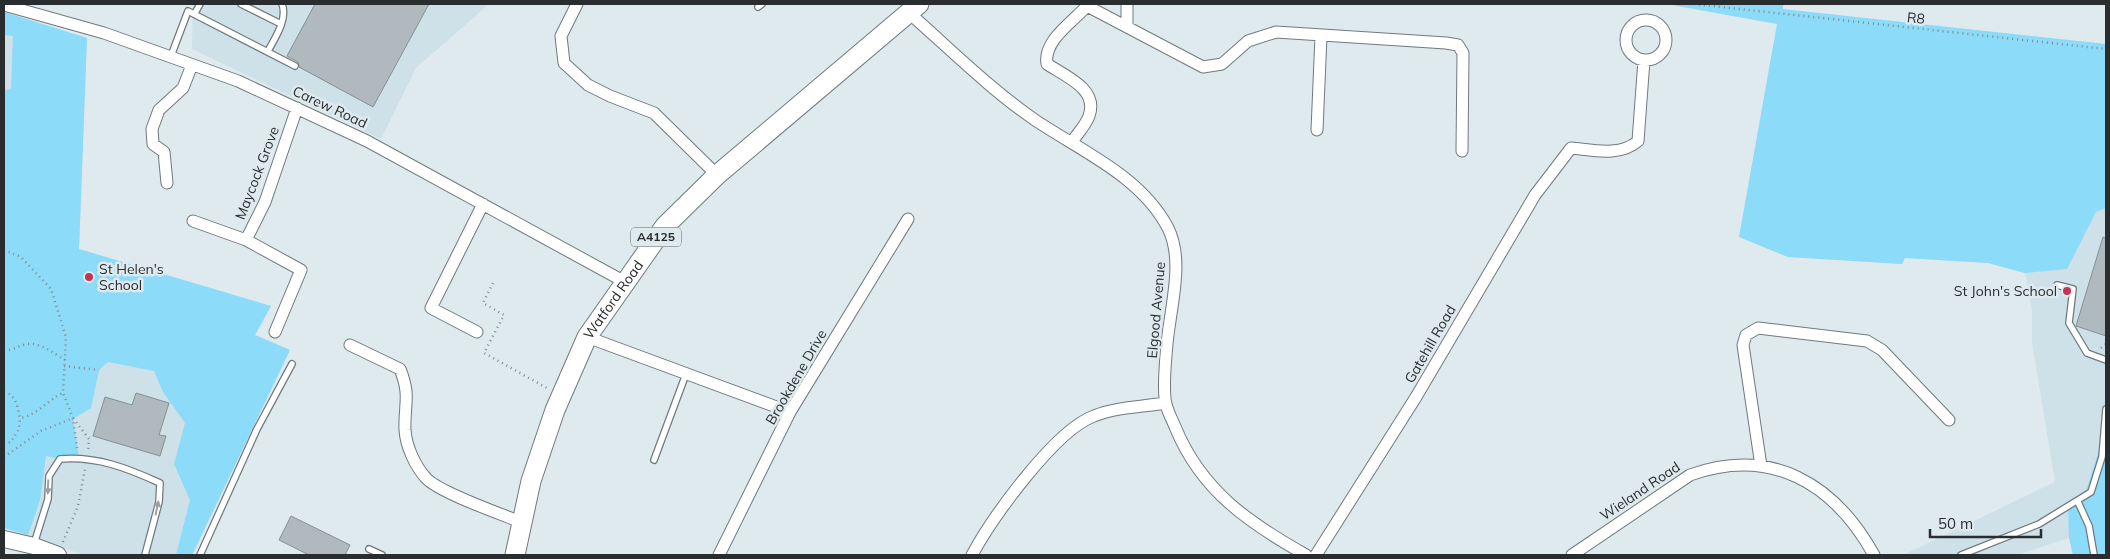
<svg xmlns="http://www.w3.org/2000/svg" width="2110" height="559" viewBox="0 0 2110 559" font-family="Mulish,sans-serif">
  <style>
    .built { fill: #cee0e8 }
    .green { fill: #8bdbf9 }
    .building { fill: #afb9be; stroke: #859094 }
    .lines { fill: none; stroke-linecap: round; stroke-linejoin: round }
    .service-casing { stroke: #707a7e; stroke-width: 8 }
    .minor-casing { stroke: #707a7e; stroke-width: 13 }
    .secondary-casing { stroke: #707a7e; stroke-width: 18 }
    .primary-casing { stroke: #707a7e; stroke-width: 21 }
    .path { stroke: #828a8d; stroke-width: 2.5; stroke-dasharray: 1 4; stroke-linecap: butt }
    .service { stroke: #fff; stroke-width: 5.5 }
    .minor { stroke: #fff; stroke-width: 11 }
    .secondary { stroke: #fff; stroke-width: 16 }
    .primary { stroke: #fff; stroke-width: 19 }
    .oneway { fill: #9fa0a1 }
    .poi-dot { fill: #c53451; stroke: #dfeaee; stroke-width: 2 }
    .labels { text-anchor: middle; stroke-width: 5; stroke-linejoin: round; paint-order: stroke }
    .shield { fill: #dfeaee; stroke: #606668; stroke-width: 1 }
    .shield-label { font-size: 12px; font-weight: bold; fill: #292d2f }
    .street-label { font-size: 14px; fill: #292d2f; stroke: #dfeaee }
    .poi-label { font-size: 14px; fill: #292d2f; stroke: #dfeaee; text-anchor: start }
  </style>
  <rect width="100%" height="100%" fill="#dfeaee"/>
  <!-- built -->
  <path class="built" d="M193,4H489L416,68L381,139L192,49Z
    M4,12L87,38L79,249L271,306L255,335L290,350L193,555H84L4,528Z
    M2106,54V555H2073L2069,538L2017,555H1903L2055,482L2032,342V310L2025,273L1988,263L1905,258L1902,264L1788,257L1739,237Z"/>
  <!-- green -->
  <path class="green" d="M1666,4H1783V9L2106,44V208L2096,212L2067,269L2025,273L1988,263L1905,258L1902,264L1788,257L1739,237L1777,24Z
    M4,12L87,38L79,249L271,306L255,335L290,350L192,555H176L190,500L174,464L185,423L163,392L154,371L108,362L99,370L91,408L73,419L79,457L60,459L46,456L40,500L28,535L4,528V90L11,89L13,36L4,35Z
    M2105,431L2106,555H2073L2069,538L2068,507L2084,498Z"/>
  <!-- building -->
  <path class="building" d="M315,4H429L373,107L299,67L298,62L287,56Z
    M2103,237L2106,238V336L2076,326Z
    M136,393L169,403L159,435L166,436L160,456L93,436L105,397L132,405Z
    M291,516L350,545L345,555H309L279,540Z"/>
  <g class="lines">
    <defs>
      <path id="service" d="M241,4L281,24
        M758,7L762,4
        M195,13L200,4
        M268,51C275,38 288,19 282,4
        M171,56L188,11L295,66
        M2057,285L2073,289L2069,323L2087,353L2106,360
        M654,460L686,374
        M2078,502L2089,526L2094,555
        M34,544L48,499L49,476L60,459C97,456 127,468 160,483L159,502L145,555
        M369,549L382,555
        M200,555L257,429L292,364
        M1961,555L2039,524L2091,492L2102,457L2106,409"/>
      <path id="minor" d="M577,4L561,36L564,63L588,85L610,96L654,113L717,175
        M4,5L104,33L238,81L367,141L625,282
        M1087,6L1203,67L1222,64L1248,41L1276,32L1446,43L1458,45L1463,53L1462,151
        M908,12C949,48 990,89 1035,120C1081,151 1141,176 1168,228C1182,256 1174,292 1170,321C1167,339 1162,389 1166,404C1168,413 1173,421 1176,429C1202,491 1249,523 1306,555
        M1626 40a20 20 0 1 1 40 0a20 20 0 1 1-40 0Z
        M1127,26V4
        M1317,130L1321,36
        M1072,142C1077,134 1086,125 1089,116C1099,89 1065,76 1047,64C1043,40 1074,21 1089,4
        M167,183L164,152L153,144L152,129L159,110L183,88L192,65
        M193,221L246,240
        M275,332L301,270L246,240L265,202L297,108
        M477,332L431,308L483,204
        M587,337L790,412
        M350,345L400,369C411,396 404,404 405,430C406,446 415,466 426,478C438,492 501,514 521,522
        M1761,466L1743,345L1746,335L1758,328L1867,341L1882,350L1949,420
        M719,555L790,412L908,219
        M972,555C992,518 1055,430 1094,416C1116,407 1142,407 1165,403
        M1316,555L1416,397L1535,195L1571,148C1593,150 1620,157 1638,141L1644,60
        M1572,555L1690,475C1771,446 1834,483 1874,555"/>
      <path id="secondary" d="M4,539L34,546L58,555"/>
      <g id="primary">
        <path id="s1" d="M515,555L531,481L555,410L587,337L665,226L717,175L919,4"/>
      </g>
    </defs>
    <!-- service casing -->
    <use href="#service" class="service-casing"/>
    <!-- minor casing -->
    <use href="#minor" class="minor-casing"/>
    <!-- secondary casing -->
    <use href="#secondary" class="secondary-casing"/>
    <!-- primary casing -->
    <use href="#primary" class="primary-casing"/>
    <!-- path -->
    <path class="path" d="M1694,4L2106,49
      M4,250L21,257L51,289L66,337L63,393L73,418L77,448
      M493,283L483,303L504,315L484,353L547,388
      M2101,348L2106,344
      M4,350C11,351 17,347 23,345C38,340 53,353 65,360
      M64,366L99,370
      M4,392C17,395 17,407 20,418C38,415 47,400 63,393
      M4,444L11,442L19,429L20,418
      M4,457L41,431L73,418L89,439L88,451
      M63,542L78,506L85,469"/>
    <!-- service -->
    <use href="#service" class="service"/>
    <!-- minor -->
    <use href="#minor" class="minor"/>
    <!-- secondary -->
    <use href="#secondary" class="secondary"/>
    <!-- primary -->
    <use href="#primary" class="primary"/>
  </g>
  <!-- one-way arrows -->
  <defs><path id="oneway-solid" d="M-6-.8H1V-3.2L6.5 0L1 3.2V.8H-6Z" transform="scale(1.25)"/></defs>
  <g class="oneway">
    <use href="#oneway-solid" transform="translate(48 487) rotate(92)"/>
    <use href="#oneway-solid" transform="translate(157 508) rotate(-78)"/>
  </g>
  <!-- markers -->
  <g class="poi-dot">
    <circle cx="89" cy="277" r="5"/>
    <circle cx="2067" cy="291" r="5"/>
  </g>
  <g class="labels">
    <!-- shield labels -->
    <rect class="shield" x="631" y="227.5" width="50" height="19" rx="4"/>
    <g class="shield-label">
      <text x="656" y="241">A4125</text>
    </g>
    <!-- street labels -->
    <g class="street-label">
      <text transform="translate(1916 18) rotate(6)" y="5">R8</text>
      <text transform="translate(330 107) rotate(25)" y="5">Carew Road</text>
      <text transform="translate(257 173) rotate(-69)" y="5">Maycock Grove</text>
      <text dy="5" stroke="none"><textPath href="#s1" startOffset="276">Watford Road</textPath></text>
      <text transform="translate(1156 310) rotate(-85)" y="5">Elgood Avenue</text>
      <text transform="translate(1430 344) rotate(-60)" y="5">Gatehill Road</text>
      <text transform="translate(796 377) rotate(-60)" y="5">Brookdene Drive</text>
      <text transform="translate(1640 491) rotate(-34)" y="5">Wieland Road</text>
    </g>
    <!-- poi labels -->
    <g class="poi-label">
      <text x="99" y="274">St Helen's<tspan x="99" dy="16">School</tspan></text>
      <text x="2057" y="296" text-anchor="end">St John's School</text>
    </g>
  </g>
  <!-- border -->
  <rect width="2110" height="559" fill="none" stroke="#292d2f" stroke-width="10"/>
  <!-- scale -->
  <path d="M1930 529v8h111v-8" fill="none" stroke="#292d2f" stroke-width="2.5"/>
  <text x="1938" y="529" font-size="15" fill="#292d2f" stroke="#dfeaee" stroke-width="4" paint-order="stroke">50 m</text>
</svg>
